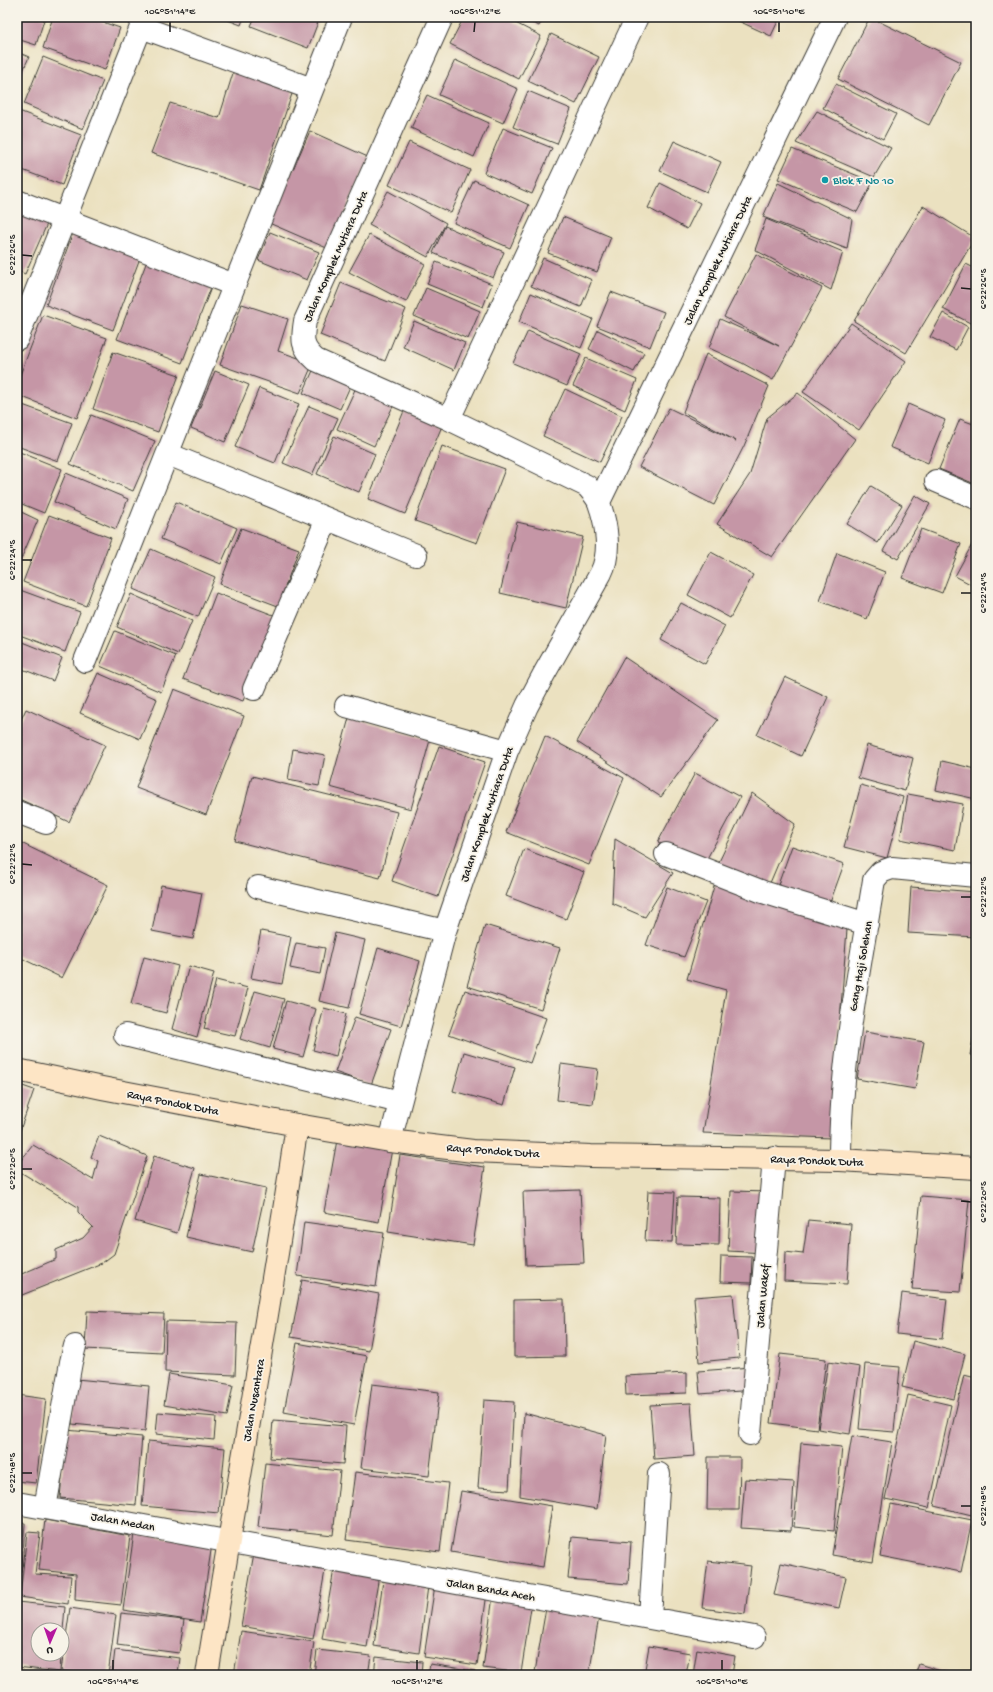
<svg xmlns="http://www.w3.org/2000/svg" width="993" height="1692" viewBox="0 0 993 1692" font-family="'Gochi Hand',sans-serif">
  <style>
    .building { fill: #c596a6 }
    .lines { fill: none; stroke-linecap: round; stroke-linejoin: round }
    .street-casing { stroke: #3b3a35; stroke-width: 24 }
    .secondary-casing { stroke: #3b3a35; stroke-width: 24 }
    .street { stroke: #fff; stroke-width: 22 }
    .secondary { stroke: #fde5c5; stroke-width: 22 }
    .ticks { fill: none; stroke: #1c1c1c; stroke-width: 1.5 }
    .culture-dot { fill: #0f9aa8; stroke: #f7f3e8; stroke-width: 1.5 }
    .labels { text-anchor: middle; stroke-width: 3.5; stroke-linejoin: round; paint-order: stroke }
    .culture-label { font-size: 12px; fill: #0d838f; stroke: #f7f3e8; text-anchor: start }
    .street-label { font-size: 12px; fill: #1c1c1c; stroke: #f7f3e8 }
    .neatline { fill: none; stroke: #1c1c1c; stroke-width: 1.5 }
    .ticks-label { font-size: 10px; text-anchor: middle; fill: #1c1c1c }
  </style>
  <rect width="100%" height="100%" fill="#f7f3e8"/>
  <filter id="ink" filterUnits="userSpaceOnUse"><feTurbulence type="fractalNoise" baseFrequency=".025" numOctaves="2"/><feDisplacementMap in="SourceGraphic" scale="8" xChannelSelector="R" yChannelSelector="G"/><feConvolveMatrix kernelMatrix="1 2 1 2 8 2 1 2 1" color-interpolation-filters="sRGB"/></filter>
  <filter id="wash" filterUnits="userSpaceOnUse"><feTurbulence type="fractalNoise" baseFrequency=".012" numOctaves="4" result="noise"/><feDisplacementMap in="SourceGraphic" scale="16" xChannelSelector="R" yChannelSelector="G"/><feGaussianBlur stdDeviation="0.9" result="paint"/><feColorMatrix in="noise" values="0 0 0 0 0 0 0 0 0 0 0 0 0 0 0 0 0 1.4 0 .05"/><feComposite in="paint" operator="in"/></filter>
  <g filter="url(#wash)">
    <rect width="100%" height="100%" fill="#ebe1c0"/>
    <g id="blocks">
      <!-- building -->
      <path class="building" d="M17,17H45L36,45L17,39Z
        M53,17H88L120,28L105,70L43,48Z
        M114,17H128L126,22Z
        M220,17H244L241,25Z
        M255,17H320L308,48L251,26Z
        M464,17H504L541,36L519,79L450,44Z
        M521,17H544L539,26Z
        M730,17H780L771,36Z
        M870,17L961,62L929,125L838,79Z
        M551,34L599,57L576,104L528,81Z
        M17,52L29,57L17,84Z
        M43,57L103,81L83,129L24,104Z
        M455,60L518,89L503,123L439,95Z
        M234,70L293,91L259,190L151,153L170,103L219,118Z
        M836,84L896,114L883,139L823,108Z
        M528,91L571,109L557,144L513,127Z
        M427,95L489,123L474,157L411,128Z
        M19,111L81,135L62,185L17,168V117Z
        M817,111L891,148L874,177L796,143Z
        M503,128L552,148L532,194L484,173Z
        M310,131L370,158L329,249L269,223Z
        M674,141L721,162L707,192L660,171Z
        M409,142L470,170L451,213L389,185Z
        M792,149L873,182L857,212L778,179Z
        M474,180L529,205L510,248L454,223Z
        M660,183L700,203L687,229L648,208Z
        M778,183L852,219L847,249L763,217Z
        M388,191L446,223L428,257L369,225Z
        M923,206L975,238L906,353L854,321Z
        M17,212L47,224L25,274L17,270Z
        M563,217L611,237L597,272L548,253Z
        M766,219L843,252L831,290L755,250Z
        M445,226L504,252L493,278L433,253Z
        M270,232L319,252L307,280L258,260Z
        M73,233L140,258L113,330L46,305Z
        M369,235L425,264L406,302L349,272Z
        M756,254L822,288L773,380L742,363L709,348L720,319L779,346L724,317Z
        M543,258L592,280L581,307L531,286Z
        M147,261L212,285L182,363L117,339Z
        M436,262L492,284L483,307L427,284Z
        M966,264L976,269V326L943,309Z
        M341,283L406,309L385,361L320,335Z
        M426,288L480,311L468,339L414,316Z
        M611,292L664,312L650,347L597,326Z
        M531,293L593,319L581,348L519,322Z
        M242,304L288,319L278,351L313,363L300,393L220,365Z
        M943,313L968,327L956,350L930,337Z
        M43,315L107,338L77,418L17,395V383Z
        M414,321L465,343L454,370L403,347Z
        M851,323L906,361L859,430L803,392Z
        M598,330L644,353L634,372L589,349Z
        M528,331L581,354L567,386L513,363Z
        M113,352L179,375L158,432L93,409Z
        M706,354L769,386L744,446L714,505L639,467L669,408L736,441L683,412Z
        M586,358L637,380L625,410L573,386Z
        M315,366L352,382L340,409L303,393Z
        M215,371L249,385L225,442L191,428Z
        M357,385L395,402L374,446L337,429Z
        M259,388L299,404L275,463L235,447Z
        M565,389L622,416L600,462L543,436Z
        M798,393L855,439L772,557L717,524L750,474L767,418Z
        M17,403L72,423L58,461L17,446Z
        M908,404L945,420L928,463L890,447Z
        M309,406L338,418L312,475L283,463Z
        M404,411L442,426L405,514L368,499Z
        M91,415L155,441L133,491L70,464Z
        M960,419L976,425L975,484L939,469Z
        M334,436L375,454L359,492L317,474Z
        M442,446L505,469L477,543L415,521Z
        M17,451L62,469L44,513L17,502Z
        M66,473L128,499L116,529L54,502Z
        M871,486L902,505L878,543L847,524Z
        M915,495L930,504L898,559L883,551Z
        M176,502L237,528L221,564L161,539Z
        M17,510L38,520L17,568Z
        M49,515L111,538L86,606L23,582Z
        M517,522L583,537L566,608L500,593Z
        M241,528L299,549L278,606L220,584Z
        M921,529L961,544L942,593L902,578Z
        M975,539L976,540V587L955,576Z
        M151,549L215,577L198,617L133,589Z
        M711,552L753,575L730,618L688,595Z
        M837,553L885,572L867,619L820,601Z
        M20,590L80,612L65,652L17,634V598Z
        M216,593L276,616L243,701L183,679Z
        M131,594L192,621L178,654L117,627Z
        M681,603L725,626L705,664L661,640Z
        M115,631L176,656L161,692L100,666Z
        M17,640L62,658L53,681L17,667Z
        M624,657L718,720L661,797L577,742Z
        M98,673L157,699L140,739L80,713Z
        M785,677L828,697L801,756L757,735Z
        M174,689L244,716L206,815L136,788Z
        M26,709L105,745L69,822L17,798V728Z
        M349,718L430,740L411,809L330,787Z
        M545,736L624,778L589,865L506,832Z
        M867,745L913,758L905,791L858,778Z
        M439,746L485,762L438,897L392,881Z
        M293,749L325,755L319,786L288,780Z
        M942,761L976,769V799L936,790Z
        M695,773L740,797L703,866L658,842Z
        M252,776L397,812L380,878L235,841Z
        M861,785L903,797L887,858L844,847Z
        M752,793L795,824L767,890L716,868Z
        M908,794L963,804L955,850L900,839Z
        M615,839L673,873L645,917L612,903Z
        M17,841L108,885L62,978L17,956Z
        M792,846L844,864L827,911L775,893Z
        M524,849L584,872L566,919L506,896Z
        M715,883L847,929L831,1138L703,1133L726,990L687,979Z
        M161,885L202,893L193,939L152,931Z
        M667,887L706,902L684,957L646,945Z
        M911,887L976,892V937L908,933Z
        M485,925L560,948L541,1009L467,986Z
        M261,931L291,937L282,984L251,978Z
        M335,933L365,940L349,1008L319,1001Z
        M296,943L325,948L320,974L290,968Z
        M378,948L420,961L401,1026L359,1014Z
        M144,957L178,966L166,1013L131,1004Z
        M189,966L214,973L197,1037L172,1029Z
        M216,980L248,988L235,1036L204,1029Z
        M465,990L546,1018L530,1063L449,1034Z
        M255,991L284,999L270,1048L240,1039Z
        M286,1001L316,1009L303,1057L273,1049Z
        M324,1008L346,1014L336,1056L313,1050Z
        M355,1017L391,1029L371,1085L335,1072Z
        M975,1029H976V1056L970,1055Z
        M865,1032L924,1042L915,1089L857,1079Z
        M464,1052L515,1067L504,1105L453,1091Z
        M561,1064L598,1069L593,1104L557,1100Z
        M17,1084L34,1090L17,1139Z
        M99,1136L147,1156L114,1254L102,1263L17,1297V1276L56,1259V1250L83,1238L93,1227L78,1212V1207L17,1170V1165L33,1145L93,1180L98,1161L91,1157Z
        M337,1140L392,1149L379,1222L324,1212Z
        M400,1155L485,1167L473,1245L388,1232Z
        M154,1156L195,1168L177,1233L135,1221Z
        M201,1174L266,1188L252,1252L186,1237Z
        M580,1190L584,1263L526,1265L523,1192Z
        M648,1191L675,1192L672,1242L645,1241Z
        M731,1191L768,1192L766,1253L728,1251Z
        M921,1196L969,1200L960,1292L912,1289Z
        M678,1197L720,1198L719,1245L676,1244Z
        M808,1220L851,1224L847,1284L784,1281L785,1252L803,1254Z
        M304,1222L384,1233L376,1287L297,1276Z
        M721,1256L752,1257L751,1283L720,1282Z
        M302,1280L379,1294L369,1351L291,1337Z
        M902,1293L947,1299L942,1339L897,1334Z
        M733,1294L739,1358L699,1362L694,1297Z
        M564,1299L565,1356L514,1357V1300Z
        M87,1311L164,1314L162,1353L85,1349Z
        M166,1321L237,1323L235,1375L165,1372Z
        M913,1341L965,1354L954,1399L902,1387Z
        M297,1343L367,1356L354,1425L284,1412Z
        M780,1354L826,1359L817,1429L771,1423Z
        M828,1362L860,1367L850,1434L818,1429Z
        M865,1364L900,1367L894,1432L859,1429Z
        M752,1367L754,1390L700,1394L698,1371Z
        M687,1373V1393L626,1395L625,1376Z
        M169,1374L233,1385L227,1416L164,1405Z
        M964,1375L976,1378V1516L934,1506Z
        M76,1379L149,1386L145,1431L72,1424Z
        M372,1384L439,1392L429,1476L361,1468Z
        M17,1395L46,1399L36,1483L17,1481Z
        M908,1395L951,1405L929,1508L885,1499Z
        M484,1400L514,1402L509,1490L478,1488Z
        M691,1403L695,1456L654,1459L650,1405Z
        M158,1412L216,1417L214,1440L156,1434Z
        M524,1413L606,1435L597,1509L520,1496Z
        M273,1420L346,1426L343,1464L270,1458Z
        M66,1430L142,1437L136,1505L60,1498Z
        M852,1436L892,1442L873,1562L832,1555Z
        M148,1441L225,1448L219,1513L142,1506Z
        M801,1443L842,1447L834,1531L794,1527Z
        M708,1457H740L739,1510H707Z
        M265,1463L340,1471L333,1535L258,1527Z
        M355,1472L448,1483L440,1552L346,1540Z
        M745,1479L794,1482L791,1531L741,1528Z
        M461,1491L552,1506L543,1567L451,1552Z
        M891,1504L972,1520L961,1572L880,1556Z
        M45,1520L130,1536L121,1605L75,1600L76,1574L39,1570Z
        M25,1523L22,1566L17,1591V1524Z
        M27,1532L40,1533L35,1574L71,1576L68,1604L20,1597Z
        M134,1533L212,1544L200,1622L123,1610Z
        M572,1537L631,1542L628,1584L568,1579Z
        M254,1553L326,1565L313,1639L241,1626Z
        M975,1556H976V1575L972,1574Z
        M708,1561L751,1566L745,1614L702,1608Z
        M781,1563L846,1577L839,1608L774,1595Z
        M334,1569L379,1576L367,1647L322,1639Z
        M384,1573L429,1579L419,1653L374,1646Z
        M435,1585L487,1593L477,1665L424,1657Z
        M493,1596L532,1601L521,1673L483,1668Z
        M17,1602L65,1607L63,1630H38V1654H61L60,1672L17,1667Z
        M547,1602L600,1611L589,1675H553L535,1672Z
        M70,1608L116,1615L108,1675H93L61,1671Z
        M121,1613L184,1620L179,1653L117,1645Z
        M241,1631L314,1642L309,1675H234Z
        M649,1646L690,1653L686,1675H644Z
        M697,1649L735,1656L732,1675H693Z
        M115,1650L180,1658L178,1675H112Z
        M317,1650L371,1656L368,1675H314Z
        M376,1657L422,1662L421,1675H374Z
        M430,1664L475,1671V1675H428Z
        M919,1664L953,1675H915Z"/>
    </g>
  </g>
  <g filter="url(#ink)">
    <use href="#blocks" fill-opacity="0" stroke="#3b3a35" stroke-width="1"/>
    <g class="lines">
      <defs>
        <path id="street" d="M141,27L312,89
          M17,201L234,285
          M17,339L145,17
          M449,419L637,17
          M168,454L416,555
          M936,481L976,498
          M599,502L835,17
          M85,661L341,17
          M254,689L327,519
          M346,706L507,751
          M17,812L46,823
          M666,854L763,892L867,924
          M258,887L445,931
          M125,1035L400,1102
          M390,1141L445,931L507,751L527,706L544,674L601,573C611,553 607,525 599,503C597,497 591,491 587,486L449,419L316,360C301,347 302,340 305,321L442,17
          M840,1160C840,1065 859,972 874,880L881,872L892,868L976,876
          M750,1434L774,1158
          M17,1503L754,1637
          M45,1508L71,1362L75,1346
          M650,1618L659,1474"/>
        <path id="secondary" d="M17,1070L102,1088L297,1125L390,1141L473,1151L591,1156L840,1160L976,1168
          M207,1675C236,1492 270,1309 297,1125"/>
      </defs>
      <!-- street casing -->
      <use href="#street" class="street-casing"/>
      <!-- secondary casing -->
      <use href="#secondary" class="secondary-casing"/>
      <!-- street -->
      <use href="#street" class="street"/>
      <!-- secondary -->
      <use href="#secondary" class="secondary"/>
    </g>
  </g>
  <!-- ticks -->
  <path class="ticks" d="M170,32V22M474,32L475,22M779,32V22M22,255L32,256M961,288L971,289M22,560H32M961,593H971M22,864L32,865M961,897H971M22,1169H32M961,1201L971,1202M22,1473H32M961,1506H971M113,1670V1660M417,1670V1660M722,1670V1660"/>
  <!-- markers -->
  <circle class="culture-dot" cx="825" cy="180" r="4"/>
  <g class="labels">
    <!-- culture labels -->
    <g class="culture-label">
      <text x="833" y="184">Blok F No 10</text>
    </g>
    <!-- street labels -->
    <g class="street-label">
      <text transform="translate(335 256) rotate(-66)" y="4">Jalan Komplek Mutiara Duta</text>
      <text transform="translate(717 260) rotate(-64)" y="4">Jalan Komplek Mutiara Duta</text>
      <text transform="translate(486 814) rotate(-71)" y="4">Jalan Komplek Mutiara Duta</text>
      <text transform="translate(860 966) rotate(-80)" y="4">Gang Haji Solehan</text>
      <text transform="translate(173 1102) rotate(11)" y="4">Raya Pondok Duta</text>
      <text transform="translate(493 1150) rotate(4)" y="4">Raya Pondok Duta</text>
      <text transform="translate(817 1160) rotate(2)" y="4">Raya Pondok Duta</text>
      <text transform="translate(762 1296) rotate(-85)" y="4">Jalan Wakaf</text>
      <text transform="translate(253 1400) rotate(-80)" y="4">Jalan Nusantara</text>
      <text transform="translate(123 1521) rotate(10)" y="4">Jalan Medan</text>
      <text transform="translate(491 1589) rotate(10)" y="4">Jalan Banda Aceh</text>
    </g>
  </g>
  <!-- margin -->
  <rect width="993" height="1692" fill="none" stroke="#f7f3e8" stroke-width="44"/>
  <!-- north arrow -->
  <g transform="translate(50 1642) rotate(182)"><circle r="19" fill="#f7f3e8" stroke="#9f9d96"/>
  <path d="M0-3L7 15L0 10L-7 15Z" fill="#b5179e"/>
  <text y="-6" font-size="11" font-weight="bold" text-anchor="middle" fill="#1c1c1c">U</text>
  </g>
  <rect x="22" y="22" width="949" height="1648" class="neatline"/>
  <g class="ticks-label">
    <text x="170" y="14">106°51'14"E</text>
    <text x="475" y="14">106°51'12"E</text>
    <text x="779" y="14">106°51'10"E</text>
    <text transform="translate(11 255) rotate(-90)" y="4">6°22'26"S</text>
    <text transform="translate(982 289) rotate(-90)" y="4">6°22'26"S</text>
    <text transform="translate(11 560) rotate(-90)" y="4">6°22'24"S</text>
    <text transform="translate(982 593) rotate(-90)" y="4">6°22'24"S</text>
    <text transform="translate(11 864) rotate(-90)" y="4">6°22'22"S</text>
    <text transform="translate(982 897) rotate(-90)" y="4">6°22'22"S</text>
    <text transform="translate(11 1169) rotate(-90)" y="4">6°22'20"S</text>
    <text transform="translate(982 1202) rotate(-90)" y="4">6°22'20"S</text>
    <text transform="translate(11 1473) rotate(-90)" y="4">6°22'18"S</text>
    <text transform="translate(982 1506) rotate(-90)" y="4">6°22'18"S</text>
    <text x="113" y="1684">106°51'14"E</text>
    <text x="417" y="1684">106°51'12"E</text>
    <text x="722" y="1684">106°51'10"E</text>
  </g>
</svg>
